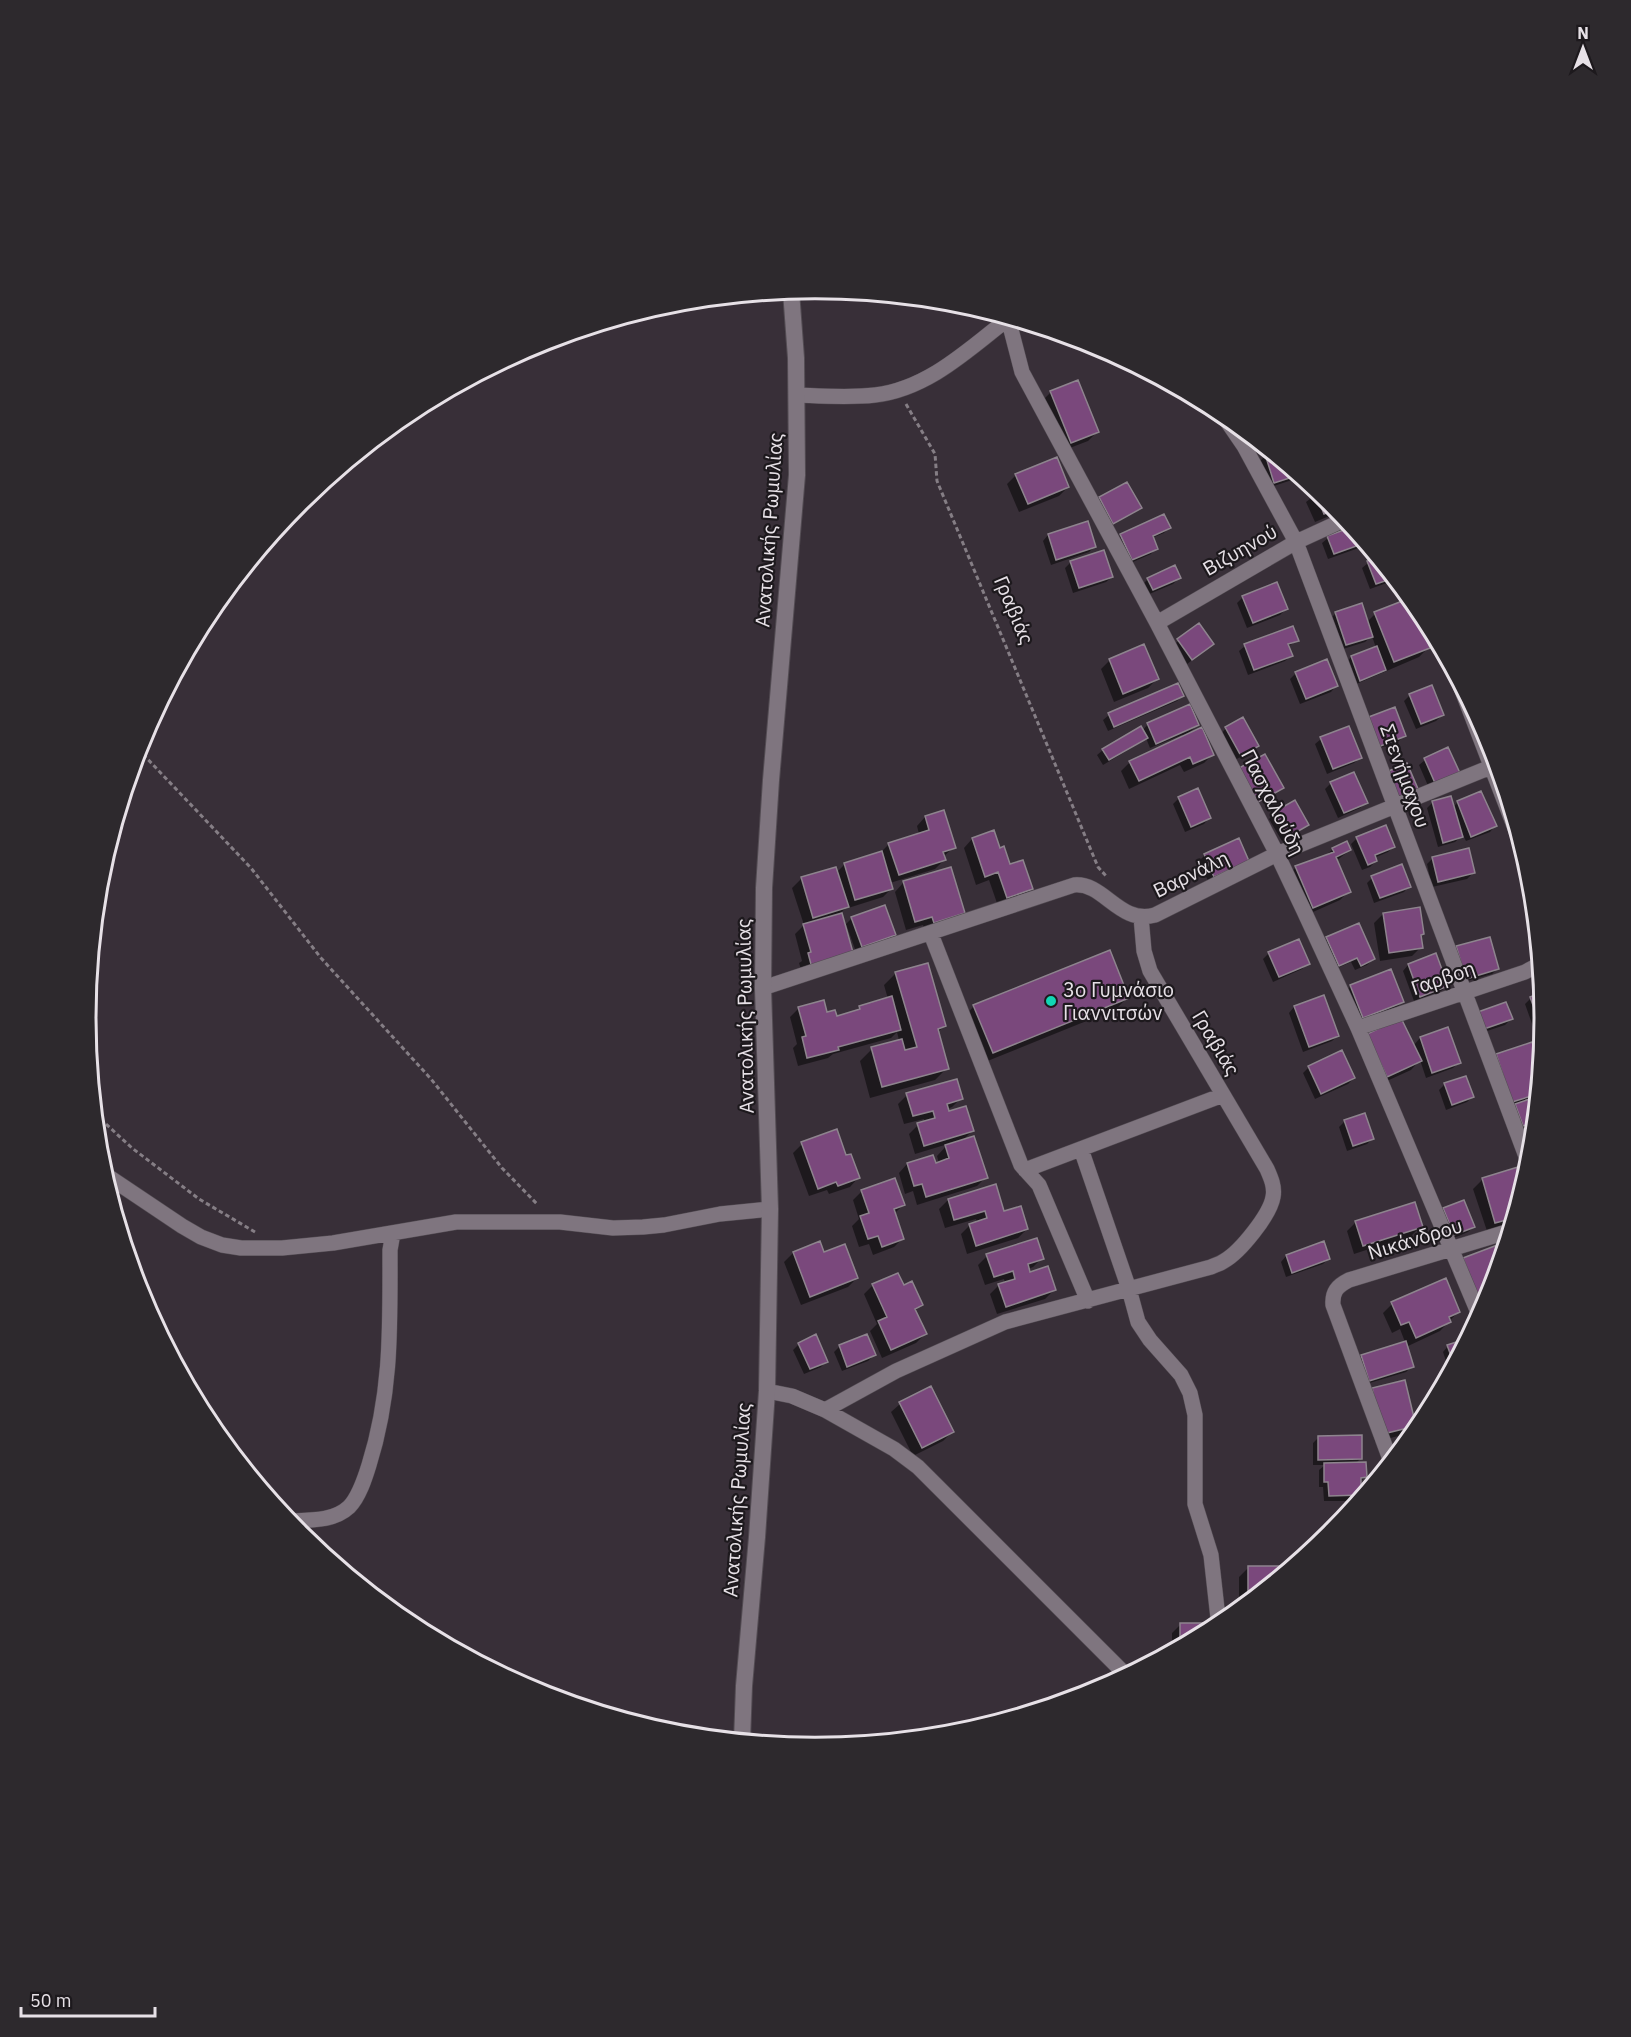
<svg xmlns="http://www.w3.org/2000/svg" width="1631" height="2037" viewBox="0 0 1631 2037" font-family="'IBM Plex Sans',sans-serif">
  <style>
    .green { fill: #634364 }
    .shadow { fill: #0007 }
    .building { fill: #7a487c; stroke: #8e848e; stroke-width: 1.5 }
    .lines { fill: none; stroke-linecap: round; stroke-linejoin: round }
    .minor-casing { stroke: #534c53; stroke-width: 16 }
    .tertiary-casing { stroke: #534c53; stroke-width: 18 }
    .path { stroke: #857e85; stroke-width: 3; stroke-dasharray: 4.5 3; stroke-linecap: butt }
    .minor { stroke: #7f757f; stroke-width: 15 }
    .tertiary { stroke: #7f757f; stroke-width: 16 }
    .poi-dot { fill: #12d5b4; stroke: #1d191d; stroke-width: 2 }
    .labels { text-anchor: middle; stroke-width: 4.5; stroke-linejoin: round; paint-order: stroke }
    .street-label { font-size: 20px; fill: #e7e1e7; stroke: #1d191d }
    .poi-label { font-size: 20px; fill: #e7e1e7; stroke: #1d191d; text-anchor: start }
    .rim { fill: none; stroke: #e7e1e7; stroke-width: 3 }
  </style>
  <rect width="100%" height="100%" fill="#382f38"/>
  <!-- green -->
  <path class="green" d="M995,1723L958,1735L875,1743Z"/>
  <!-- shadow -->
  <path class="shadow" d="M1051,392L1097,432L1088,441L1062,451L1042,401Z
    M1272,453L1301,477L1268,488L1260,461L1265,456Z
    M1016,475L1068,487L1059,496L1019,512L1007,484Z
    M1127,484L1140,508L1134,513L1107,528L1094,504L1100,499Z
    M1319,492L1339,512L1315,522L1306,502Z
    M1169,527L1164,533L1152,538L1156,548L1151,554L1126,565L1115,541L1121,535Z
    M1353,529L1367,545L1328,559L1322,543L1328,538Z
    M1048,535L1094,547L1089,552L1051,565L1043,541Z
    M1378,559L1395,580L1370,589L1362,568L1368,563Z
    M1071,562L1112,577L1106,582L1073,593L1065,568Z
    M1179,578L1173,584L1147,595L1142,585L1148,579Z
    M1243,597L1286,609L1280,615L1247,628L1237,603Z
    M1336,613L1367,622L1375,614L1428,648L1419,657L1354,685L1346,663L1351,657L1376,648L1372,636L1365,642L1340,650L1330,619Z
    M1198,626L1212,644L1186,665L1172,646Z
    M1297,640L1288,647L1291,656L1285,661L1248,675L1239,651L1245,646Z
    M1110,660L1157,679L1148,688L1114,702L1101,669Z
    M1296,673L1336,686L1331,692L1300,704L1290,679Z
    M1410,695L1442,715L1436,721L1416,729L1404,701Z
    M1182,696L1177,701L1108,731L1103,720L1109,715Z
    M1148,724L1197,725L1187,735L1213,754L1204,763L1184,772L1180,765L1129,789L1121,771L1130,762L1183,737L1182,735L1150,748L1146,738L1140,743L1103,765L1097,755L1103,750L1142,731Z
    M1362,725L1404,735L1399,741L1372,751Z
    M1226,728L1257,746L1251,751L1235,760L1221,734Z
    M1321,739L1360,758L1354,763L1327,774L1315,744Z
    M1448,749L1458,772L1429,788L1419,765L1425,760Z
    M1331,783L1366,802L1360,808L1338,818L1325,789Z
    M1179,798L1209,818L1204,824L1185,832L1173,804Z
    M1294,802L1307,825L1301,830L1282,841L1269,819L1275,813Z
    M1433,802L1453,807L1458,802L1495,826L1490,832L1466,841L1463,835L1455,842L1438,847L1427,808Z
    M925,817L954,847L943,857L944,860L935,869L890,883L892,888L883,897L845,909L840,913L853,955L803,976L799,963L802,961L795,934L804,925L792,888L801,879L835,868L837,872L845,864L880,853L889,844L919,834L917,826Z
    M1357,838L1394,846L1388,852L1374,858L1376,861L1370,867L1362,870L1351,844Z
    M972,839L999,850L1009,866L1031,889L1022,898L998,906L989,880L976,885L964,848Z
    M1333,849L1350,850L1336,861L1349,891L1340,900L1304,916L1287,876L1296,867L1325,856Z
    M1468,850L1473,873L1467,879L1432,887L1427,864L1432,859Z
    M1205,855L1241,867L1208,881L1199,861Z
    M950,868L963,913L954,922L925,931L923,925L906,930L895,892L903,883Z
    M1372,878L1409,886L1404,892L1374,903L1367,883Z
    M1383,914L1420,936L1421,947L1412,956L1380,961L1374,923Z
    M852,918L894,935L889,941L856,952L846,924Z
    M1327,938L1373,959L1367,965L1355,970L1351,962L1333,970L1321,944Z
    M1298,941L1308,963L1302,969L1273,982L1263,959L1268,954Z
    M1457,948L1498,968L1492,974L1460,983L1451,953Z
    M1435,955L1447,986L1441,991L1414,1001L1403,971L1408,965Z
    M896,973L944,1026L937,1033L947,1068L935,1080L870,1098L860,1061L872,1049L899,1040L897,1032L891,1038L833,1054L828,1058L798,1066L793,1048L797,1044L790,1017L799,1008L836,1017L855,1012L860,1007L888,999L884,985Z
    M1351,986L1402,1002L1393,1011L1354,1026L1342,995Z
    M1128,997L1116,1009L980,1064L962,1019L974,1006Z
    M1531,998L1546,1018L1544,1032L1536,1035L1525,1004Z
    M1506,1004L1511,1019L1505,1025L1475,1035Z
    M1294,1007L1337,1036L1332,1041L1303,1052L1289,1013Z
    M1448,1029L1459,1062L1453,1068L1426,1078L1420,1060L1411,1070L1378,1085L1359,1044L1413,1046L1420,1038Z
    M1544,1038L1542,1056L1538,1044Z
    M1497,1055L1540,1072L1535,1125L1518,1131L1488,1064Z
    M1309,1067L1354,1078L1348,1084L1315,1099L1303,1073Z
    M1445,1084L1472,1097L1467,1102L1446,1110L1439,1090Z
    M907,1095L961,1098L952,1107L947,1109L948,1113L972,1131L961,1142L986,1177L977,1186L917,1205L913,1191L905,1194L899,1173L907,1164L939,1163L937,1156L948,1144L915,1154L909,1134L918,1125L925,1123L924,1119L904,1124L898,1104Z
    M1345,1121L1373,1138L1367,1144L1347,1151L1339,1127Z
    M802,1144L858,1178L850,1187L829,1194L827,1190L809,1196L793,1153Z
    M1517,1169L1523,1189L1513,1223L1487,1231L1473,1189L1482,1180Z
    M862,1191L903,1205L894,1214L903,1238L894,1247L873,1255L869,1244L859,1247L852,1226L859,1219L853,1200Z
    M948,1200L1003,1213L1027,1229L1018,1238L967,1254L961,1234L970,1225L977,1223L976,1219L945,1228L939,1209Z
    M1444,1209L1473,1227L1468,1232L1449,1240L1438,1215Z
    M1356,1222L1421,1226L1412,1235L1354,1254L1347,1231Z
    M820,1243L823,1253L857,1278L848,1287L801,1305L784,1262L793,1253Z
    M1323,1243L1328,1259L1323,1264L1286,1277L1281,1262L1286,1256Z
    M987,1256L1042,1258L1033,1267L1028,1269L1029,1274L1054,1290L1045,1299L997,1314L990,1294L999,1285L1005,1283L1004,1279L985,1285L978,1265Z
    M873,1285L903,1287L921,1305L915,1311L925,1334L916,1343L882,1358L870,1331L877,1324L864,1294Z
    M1392,1304L1459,1311L1440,1331L1406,1347L1412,1366L1406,1372L1363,1385L1356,1362L1362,1356L1405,1342L1400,1329L1392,1333L1383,1313Z
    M1468,1339L1450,1373L1443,1352L1448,1346Z
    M799,1344L826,1361L821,1367L804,1374L793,1350Z
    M840,1346L874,1355L868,1361L842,1371L834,1352Z
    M930,1388L952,1432L943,1441L913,1456L891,1412L900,1404Z
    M1373,1389L1414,1425L1406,1434L1375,1442L1364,1398Z
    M1318,1438L1361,1458L1355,1464L1365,1477L1359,1483L1360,1495L1354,1501H1324L1323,1487H1319V1470L1325,1465H1313V1443Z
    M1248,1568H1285V1573L1239,1610V1577Z
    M1181,1624L1212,1630L1172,1652V1633Z"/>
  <!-- building -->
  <path class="building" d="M1078,380L1099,432L1071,443L1050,391Z
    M1271,452L1299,475L1274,483L1265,454Z
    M1057,457L1069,487L1028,504L1015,474Z
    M1127,482L1142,508L1113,524L1099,497Z
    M1317,491L1332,503L1337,509L1324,514L1315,492Z
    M1164,514L1171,528L1153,536L1158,549L1132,560L1120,534Z
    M1088,521L1096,547L1056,560L1048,534Z
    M1352,527L1365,543L1334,554L1327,536Z
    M1104,550L1113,577L1079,588L1070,561Z
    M1377,558L1394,578L1376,584L1367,561Z
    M1175,565L1181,578L1153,590L1147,578Z
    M1277,582L1288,609L1253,623L1242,596Z
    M1410,598L1430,648L1394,662L1374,612Z
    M1362,603L1373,637L1346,645L1335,612Z
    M1199,623L1214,644L1192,660L1177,639Z
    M1293,626L1299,641L1288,644L1293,656L1254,670L1244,644Z
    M1144,644L1159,679L1123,694L1109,659Z
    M1377,646L1386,670L1360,681L1351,656Z
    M1327,659L1338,686L1306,699L1295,672Z
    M1178,683L1184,696L1114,727L1108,713Z
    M1432,685L1444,715L1421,724L1409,694Z
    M1190,704L1199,725L1156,744L1147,723Z
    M1395,707L1406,736L1378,747L1366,718Z
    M1243,717L1259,746L1241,756L1225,727Z
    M1141,726L1148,738L1109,760L1102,749Z
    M1349,726L1362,758L1333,769L1320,737Z
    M1202,727L1214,755L1193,764L1190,757L1139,781L1129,761Z
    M1448,747L1460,773L1435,783L1424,758Z
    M1265,754L1284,788L1258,802L1239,768Z
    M1407,763L1419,791L1395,802L1382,774Z
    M1354,772L1368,803L1344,813L1330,782Z
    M1198,788L1211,818L1191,827L1178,797Z
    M1481,791L1497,826L1471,837L1457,801Z
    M1451,796L1463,837L1443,843L1432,801Z
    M1295,800L1309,825L1288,837L1274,812Z
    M944,810L956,848L943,852L946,860L899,875L888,843L929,830L925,816Z
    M1386,825L1395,847L1375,855L1377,861L1368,865L1356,837Z
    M994,830L1000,848L1004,846L1010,864L1023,860L1033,889L1007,898L998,872L985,877L972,838Z
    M1239,838L1249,861L1214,877L1204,854Z
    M1347,841L1351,850L1336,857L1351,892L1313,908L1295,866L1334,852L1332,848Z
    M1469,848L1475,873L1438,882L1432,857Z
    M882,851L893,889L855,900L844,863Z
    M1402,864L1411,887L1380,898L1371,876Z
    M836,867L849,907L813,918L801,877Z
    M951,867L965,913L934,923L932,917L915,922L903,881Z
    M885,905L896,935L862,947L851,917Z
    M1420,907L1424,934L1421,935L1423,948L1389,953L1383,913Z
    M842,913L854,956L812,968L808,953L811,952L803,924Z
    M1359,923L1375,959L1361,966L1357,958L1339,966L1326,937Z
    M1490,937L1499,969L1466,979L1456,946Z
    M1299,939L1310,964L1279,977L1268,952Z
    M1110,950L1129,998L993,1053L973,1005Z
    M1436,953L1448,986L1420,997L1408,964Z
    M928,963L946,1026L938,1029L949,1069L882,1087L871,1047L902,1039L905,1050L917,1047L895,972Z
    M1391,969L1404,1002L1363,1018L1350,985Z
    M1543,992L1546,1018L1544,1029L1542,1030L1530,997Z
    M1324,995L1339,1036L1309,1047L1294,1006Z
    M892,996L901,1030L838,1047L839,1050L807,1058L802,1037L806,1036L798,1007L824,1000L827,1012L835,1010L837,1016L860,1009L859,1006Z
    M1506,1002L1513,1019L1481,1030L1475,1013Z
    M1401,1018L1422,1061L1387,1077L1367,1034Z
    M1448,1027L1461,1063L1432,1073L1420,1037Z
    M1532,1042L1541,1069L1538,1094L1512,1102L1496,1054Z
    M1342,1050L1355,1078L1321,1094L1308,1066Z
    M1466,1076L1474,1097L1452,1105L1444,1083Z
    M957,1079L963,1099L947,1104L949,1111L966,1106L974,1131L924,1146L917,1123L935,1118L933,1111L913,1116L906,1093Z
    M1538,1096L1535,1122L1523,1126L1515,1104Z
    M1365,1113L1374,1139L1353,1146L1344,1120Z
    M837,1129L846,1155L851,1154L860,1178L838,1186L836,1182L818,1189L801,1142Z
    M974,1136L988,1178L926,1197L922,1184L914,1186L907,1163L933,1155L936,1163L949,1158L945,1145Z
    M1518,1167L1524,1186L1514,1218L1495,1223L1482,1178Z
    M895,1178L905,1205L894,1209L904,1239L882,1247L878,1236L868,1239L860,1216L869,1213L861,1190Z
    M996,1184L1004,1211L1021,1206L1028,1229L976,1246L969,1224L987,1218L985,1211L954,1220L948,1199Z
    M1464,1200L1475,1227L1454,1235L1443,1208Z
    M1415,1202L1423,1227L1363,1246L1355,1221Z
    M1037,1238L1044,1259L1028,1264L1030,1272L1048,1266L1056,1290L1006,1307L998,1284L1015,1279L1013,1271L994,1277L986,1254Z
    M820,1241L824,1252L845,1244L858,1278L810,1297L793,1252Z
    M1324,1241L1330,1259L1292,1273L1286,1255Z
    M1500,1244L1504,1253L1490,1298L1483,1311L1463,1258Z
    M898,1273L904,1285L912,1281L923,1305L915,1309L927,1334L891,1350L878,1321L887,1317L872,1284Z
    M1446,1278L1460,1312L1449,1317L1451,1322L1416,1338L1409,1322L1401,1325L1391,1302Z
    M816,1334L828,1362L810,1369L798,1343Z
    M867,1334L876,1355L847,1367L839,1345Z
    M1469,1338L1454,1364L1447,1345Z
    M1406,1341L1414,1367L1369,1381L1361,1355Z
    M1405,1380L1416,1426L1383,1434L1372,1388Z
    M931,1386L954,1432L922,1448L899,1402Z
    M1362,1435V1459L1318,1460V1436Z
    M1366,1462L1367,1477L1361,1478V1495L1329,1496L1328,1482H1324V1463Z
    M1248,1566H1287V1571L1248,1603Z
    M1180,1623H1213V1630L1180,1647Z"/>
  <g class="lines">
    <defs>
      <path id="minor" d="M1008,318L1022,372L1157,623L1277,854L1304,911L1358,1028L1480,1317
        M797,395C823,396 850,398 875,395C928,389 969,349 1009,318
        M1220,411L1244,446L1296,542L1530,1167
        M1157,623L1296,542L1346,519
        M1458,680L1526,857
        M931,934L1021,1165L1039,1185L1088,1301
        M763,988L1074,885C1104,882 1119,925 1155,915L1277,854L1498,764
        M1358,1028L1525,972L1540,964
        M1081,1149L1129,1289L1138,1322L1150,1340L1181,1375L1190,1393L1195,1415V1504L1211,1555L1219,1627
        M1025,1170L1223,1095
        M103,1173L182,1226L201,1237L222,1245L241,1248H282L333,1243L456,1222H560L613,1228L643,1227L664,1225L720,1214L770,1209
        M767,1391L792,1396L825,1410L896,1371L1005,1322L1211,1267C1215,1265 1220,1264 1224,1261C1240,1252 1270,1215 1273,1197C1275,1187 1271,1178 1267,1169L1150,971L1144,951L1141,917
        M825,1410L894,1449L918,1467L1127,1676
        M1391,1462L1333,1305C1332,1292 1337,1286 1349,1280L1510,1231
        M288,1521C308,1520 333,1522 349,1507C359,1497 365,1478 369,1465C392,1392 390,1326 390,1250L393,1233"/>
      <path id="tertiary" d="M742,1741L744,1686L757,1537L767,1391L770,1209L763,988L764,888L771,780L797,475L796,358L791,291"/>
    </defs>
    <!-- minor casing -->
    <use href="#minor" class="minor-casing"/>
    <!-- tertiary casing -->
    <use href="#tertiary" class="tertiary-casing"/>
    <!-- path -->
    <path class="path" d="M906,404L935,454L937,481L1098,867L1107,877
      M138,749L251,868L321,958L431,1079L502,1168L538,1205
      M95,1114L132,1148L199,1199L255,1232"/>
    <!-- minor -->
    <use href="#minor" class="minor"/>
    <!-- tertiary -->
    <use href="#tertiary" class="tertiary"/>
  </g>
  <!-- markers -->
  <circle class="poi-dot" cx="1051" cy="1001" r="6"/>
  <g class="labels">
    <!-- street labels -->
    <g class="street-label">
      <text transform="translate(769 530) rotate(-86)" y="7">Ανατολικής Ρωμυλίας</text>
      <text transform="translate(1240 550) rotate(-30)" y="7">Βιζυηνού</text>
      <text transform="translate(1014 610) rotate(67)" y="7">Γραβιάς</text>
      <text transform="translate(1405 776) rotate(70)" y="7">Στενήμαχου</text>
      <text transform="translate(1273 802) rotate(63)" y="7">Πασχαλούδη</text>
      <text transform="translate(1191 874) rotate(-26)" y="7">Βαρνάλη</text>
      <text transform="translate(1443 978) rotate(-19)" y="7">Γαρβοη</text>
      <text transform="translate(745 1016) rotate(-91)" y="7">Ανατολικής Ρωμυλίας</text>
      <text transform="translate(1216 1043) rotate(59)" y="7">Γραβιάς</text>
      <text transform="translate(1415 1239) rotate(-17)" y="7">Νικάνδρου</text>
      <text transform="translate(737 1500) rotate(-86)" y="7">Ανατολικής Ρωμυλίας</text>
    </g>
    <!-- poi labels -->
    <g class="poi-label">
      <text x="1063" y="997">3ο Γυμνάσιο<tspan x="1063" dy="23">Γιαννιτσών</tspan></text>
    </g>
  </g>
  <!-- crop -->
  <path d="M0 0H1631V2037H0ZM96 1018a719 719 0 1 1 1438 0a719 719 0 1 1-1438 0Z" fill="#2d292d" fill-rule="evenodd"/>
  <path class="rim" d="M96 1018a719 719 0 1 1 1438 0a719 719 0 1 1-1438 0Z"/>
  <!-- north arrow -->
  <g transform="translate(1583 48)" stroke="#1d191d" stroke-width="4.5" paint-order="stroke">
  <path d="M0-4.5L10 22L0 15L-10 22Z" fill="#e7e1e7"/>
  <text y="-9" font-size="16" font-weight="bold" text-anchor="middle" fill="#e7e1e7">N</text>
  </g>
  <!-- scale -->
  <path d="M21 2007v9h134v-9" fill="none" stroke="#e7e1e7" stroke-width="3"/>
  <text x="30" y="2007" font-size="18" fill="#e7e1e7" stroke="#1d191d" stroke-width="4.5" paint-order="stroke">50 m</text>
</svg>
